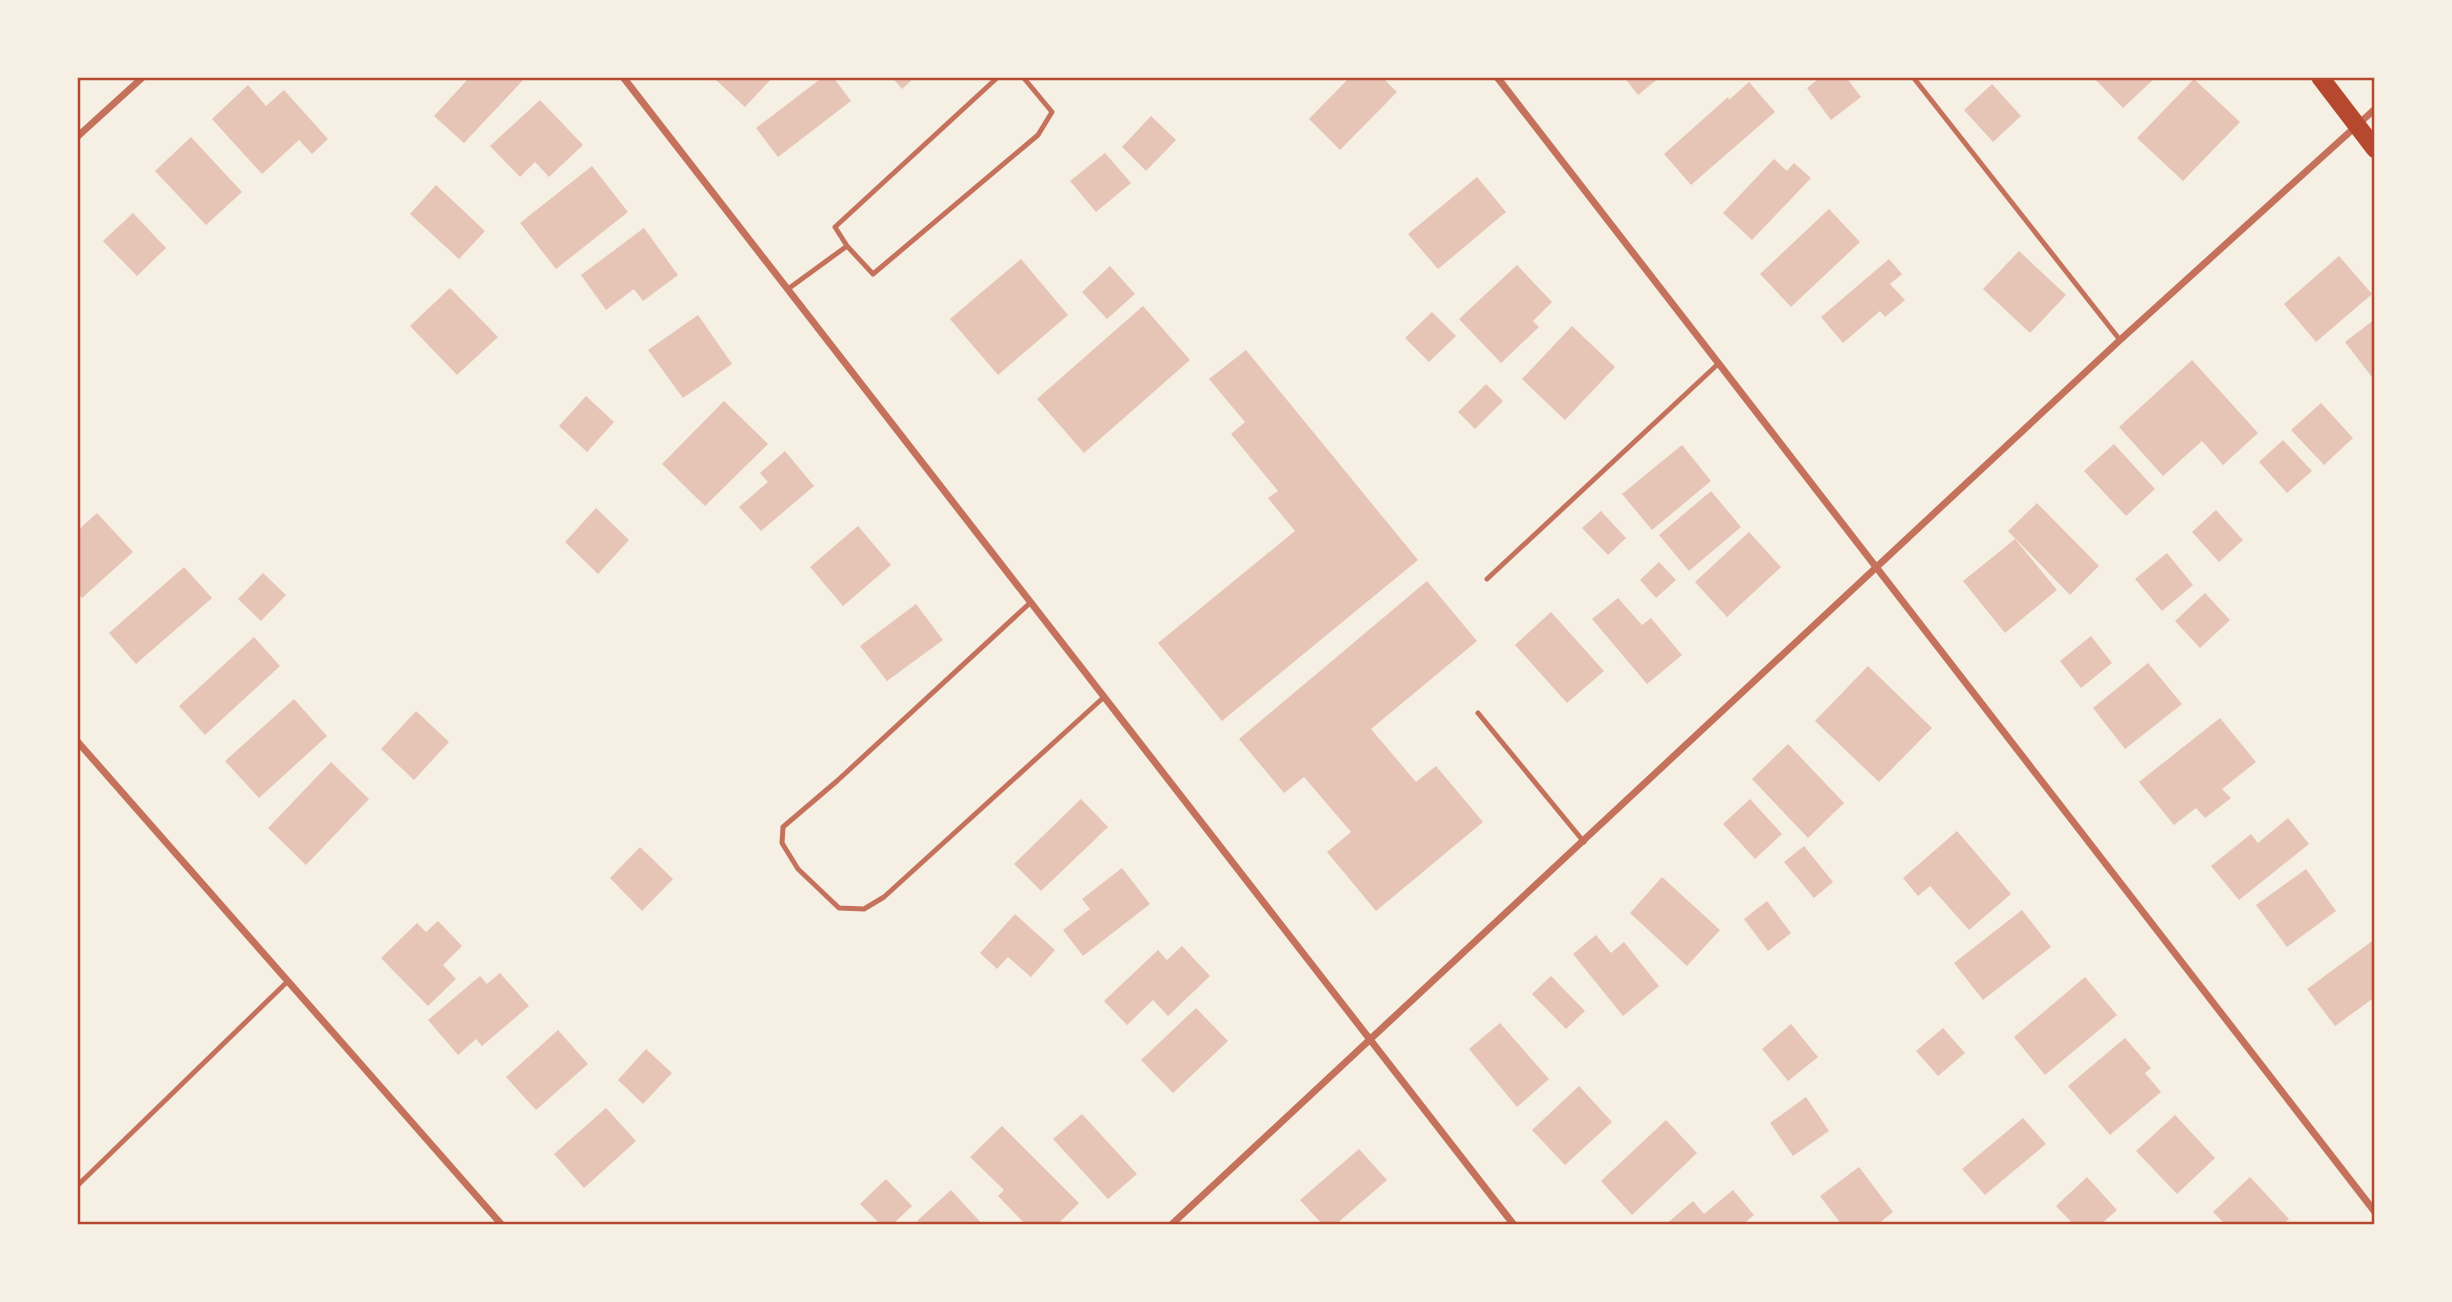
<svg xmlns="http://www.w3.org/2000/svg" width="2452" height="1302" viewBox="0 0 2452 1302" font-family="Karla,sans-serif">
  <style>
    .building { fill: #e6c5b7 }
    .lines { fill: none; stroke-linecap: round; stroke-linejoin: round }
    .service { stroke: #c5725c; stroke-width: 5 }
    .minor { stroke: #c5725c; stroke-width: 7 }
    .primary { stroke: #b5482f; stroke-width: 18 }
    .neatline { fill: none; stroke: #b5482f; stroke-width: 2.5 }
  </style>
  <rect width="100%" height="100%" fill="#f6efe4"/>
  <!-- building -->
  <path class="building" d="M470,77H526L464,143L434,116Z
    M719,77H773L745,107L716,80Z
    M823,77H833L851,101L778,157L756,128Z
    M892,77H915L902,89Z
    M1350,77H1382L1397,92L1340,150L1309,119Z
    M1624,77H1660L1638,95Z
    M1821,77H1846L1861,97L1831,120L1807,88Z
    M2093,77H2156L2123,108Z
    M2194,79L2240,122L2183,181L2137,138Z
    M1749,82L1775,112L1691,185L1664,154L1728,97L1729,100Z
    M1992,84L2021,116L1993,142L1964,110Z
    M248,85L266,106L284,90L328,139L312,154L299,140L262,174L212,119Z
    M540,100L583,145L549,177L535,162L520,177L490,146Z
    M1151,116L1176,140L1146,171L1122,147Z
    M191,137L242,192L206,225L155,171Z
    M1105,153L1131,183L1096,212L1070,181Z
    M1774,159L1787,171L1794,163L1811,178L1752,240L1723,213Z
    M592,166L628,212L556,269L520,223Z
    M1477,177L1506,212L1438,269L1408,234Z
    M436,185L485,231L459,259L410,214Z
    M1829,209L1860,242L1791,307L1760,274Z
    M133,213L166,248L137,276L103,241Z
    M644,228L678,275L643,301L634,289L606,310L581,275Z
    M2019,251L2066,295L2030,333L1983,289Z
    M2339,256L2372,294L2316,342L2284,304Z
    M1021,259L1068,315L998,375L950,319Z
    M1889,259L1902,274L1890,284L1905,300L1885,317L1880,311L1843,343L1821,317Z
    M1517,265L1552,302L1533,321L1539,327L1501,363L1459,319Z
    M1110,266L1135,294L1107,319L1082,292Z
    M450,288L498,337L457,375L410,326Z
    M1143,306L1190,360L1084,453L1037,399Z
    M1432,312L1456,336L1429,362L1405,338Z
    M698,315L732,364L683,398L648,350Z
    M2375,319V381L2345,342Z
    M1572,326L1615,367L1565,420L1522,379Z
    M1246,350L1418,560L1222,721L1158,643L1295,531L1268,498L1278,491L1231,434L1245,422L1209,379Z
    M2192,360L2258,433L2223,465L2202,441L2163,476L2119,427Z
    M1486,384L1503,401L1475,429L1458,412Z
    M586,396L614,422L587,452L559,426Z
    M724,401L768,444L705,506L662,464Z
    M2321,403L2353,438L2324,465L2291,430Z
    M2283,440L2312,471L2287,493L2259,462Z
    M2114,444L2155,489L2126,516L2084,471Z
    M1682,445L1711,481L1652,530L1622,494Z
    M785,451L814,486L761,531L739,507L768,482L760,473Z
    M1711,491L1741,527L1689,571L1659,535Z
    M2037,503L2099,566L2070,595L2008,531Z
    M596,508L629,540L598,574L565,542Z
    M2216,510L2243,540L2219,562L2192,532Z
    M1601,511L1626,538L1608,555L1582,528Z
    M97,513L133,552L82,598L77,592V531Z
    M858,526L891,565L843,606L810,567Z
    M1749,532L1781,567L1727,617L1695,582Z
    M2015,539L2057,590L2005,633L1963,581Z
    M2167,553L2193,585L2162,611L2135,579Z
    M1659,562L1676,580L1656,598L1640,580Z
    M184,567L212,598L136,664L109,633Z
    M263,573L286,595L261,621L238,599Z
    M1427,581L1477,641L1371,729L1416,782L1436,766L1483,822L1376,911L1327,852L1351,832L1304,777L1284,793L1239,739Z
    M2205,593L2230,620L2200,648L2175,621Z
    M1618,598L1642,625L1651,618L1682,655L1647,684L1592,619Z
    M916,604L943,640L887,681L860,646Z
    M1551,612L1604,671L1567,703L1515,645Z
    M2091,636L2112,663L2081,688L2060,661Z
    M254,637L280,666L205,735L179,706Z
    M2148,663L2182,704L2125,749L2093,708Z
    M1868,666L1932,728L1879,782L1815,721Z
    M294,699L327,736L259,798L225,761Z
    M416,711L449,742L414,780L381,749Z
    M2220,718L2256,762L2222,789L2231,798L2205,818L2196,808L2174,825L2139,782Z
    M1788,744L1844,803L1808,838L1752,779Z
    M331,762L369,799L306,865L268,828Z
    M1081,799L1108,827L1041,891L1014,864Z
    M1750,799L1782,834L1755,859L1723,824Z
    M2288,818L2309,844L2239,900L2211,866L2251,834L2258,843Z
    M1957,831L2011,894L1969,930L1930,886L1918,896L1903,878Z
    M1804,846L1833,882L1814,898L1784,862Z
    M640,847L673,879L642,911L610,878Z
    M1122,868L1150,904L1083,956L1063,930L1090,909L1082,899Z
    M2306,869L2336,911L2287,947L2256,905Z
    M1662,877L1720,930L1687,966L1630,913Z
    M1767,901L1791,933L1768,951L1744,919Z
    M2022,910L2051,947L1983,1000L1954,963Z
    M1015,914L1055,950L1031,977L1008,957L997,969L980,953Z
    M438,921L462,946L443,965L456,979L428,1006L381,958L417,923L426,932Z
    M1596,935L1611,953L1624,942L1659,986L1623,1016L1573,954Z
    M2375,939V997L2335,1026L2307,989Z
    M1182,946L1210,976L1168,1016L1153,1000L1127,1025L1104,1001L1158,950L1167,960Z
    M500,973L529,1006L482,1046L476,1039L458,1055L428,1020L480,976L487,984Z
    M1551,976L1585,1011L1566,1029L1532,994Z
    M2085,977L2117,1015L2045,1075L2014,1037Z
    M1196,1008L1228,1041L1173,1093L1141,1060Z
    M1500,1023L1549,1079L1517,1107L1469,1049Z
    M1791,1024L1818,1057L1788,1081L1762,1049Z
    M1943,1028L1965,1053L1938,1076L1916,1051Z
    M558,1030L588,1064L536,1110L506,1077Z
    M2125,1038L2151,1068L2145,1073L2161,1092L2110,1135L2068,1086Z
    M646,1049L672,1073L643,1104L618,1080Z
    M1579,1086L1612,1122L1565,1165L1532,1130Z
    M1806,1097L1829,1131L1793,1156L1770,1123Z
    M606,1108L636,1141L584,1188L554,1154Z
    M1082,1114L1137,1174L1108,1199L1053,1139Z
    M2175,1115L2215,1158L2177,1194L2136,1151Z
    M2023,1118L2046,1144L1985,1195L1962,1169Z
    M1666,1120L1697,1153L1632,1215L1601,1181Z
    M1002,1126L1079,1203L1057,1225H1026L998,1196L1004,1190L970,1157Z
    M1359,1149L1387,1180L1335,1225H1323L1300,1200Z
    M1859,1167L1893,1212L1877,1225H1842L1820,1196Z
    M2087,1177L2117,1210L2100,1225H2074L2056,1206Z
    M2250,1177L2289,1219L2282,1225H2226L2213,1212Z
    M886,1179L912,1206L892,1225H881L860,1204Z
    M951,1190L983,1225H921L917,1221Z
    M1733,1190L1754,1215L1742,1225H1665L1693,1201L1704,1214Z"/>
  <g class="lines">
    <!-- service -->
    <path class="service" d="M998,77L835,227L847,246L873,274L1038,135L1052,112L1023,77
      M1913,77L2120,340
      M788,289L847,246
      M1487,579L1718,364
      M1031,602L837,781L783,827L782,843L798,869L839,908L864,909L884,897L1104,697
      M1478,713L1584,842
      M77,1186L288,981"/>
    <!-- minor -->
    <path class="minor" d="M623,77L1514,1225
      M1497,77L2375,1212
      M77,137L143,77
      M77,741L502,1225
      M1171,1225L2120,340L2375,109"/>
    <!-- primary -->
    <path class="primary" d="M2320,77L2375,149"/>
  </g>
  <!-- border -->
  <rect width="2452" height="1302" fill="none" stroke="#f6efe4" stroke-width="158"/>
  <rect x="79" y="79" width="2294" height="1144" class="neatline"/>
</svg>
